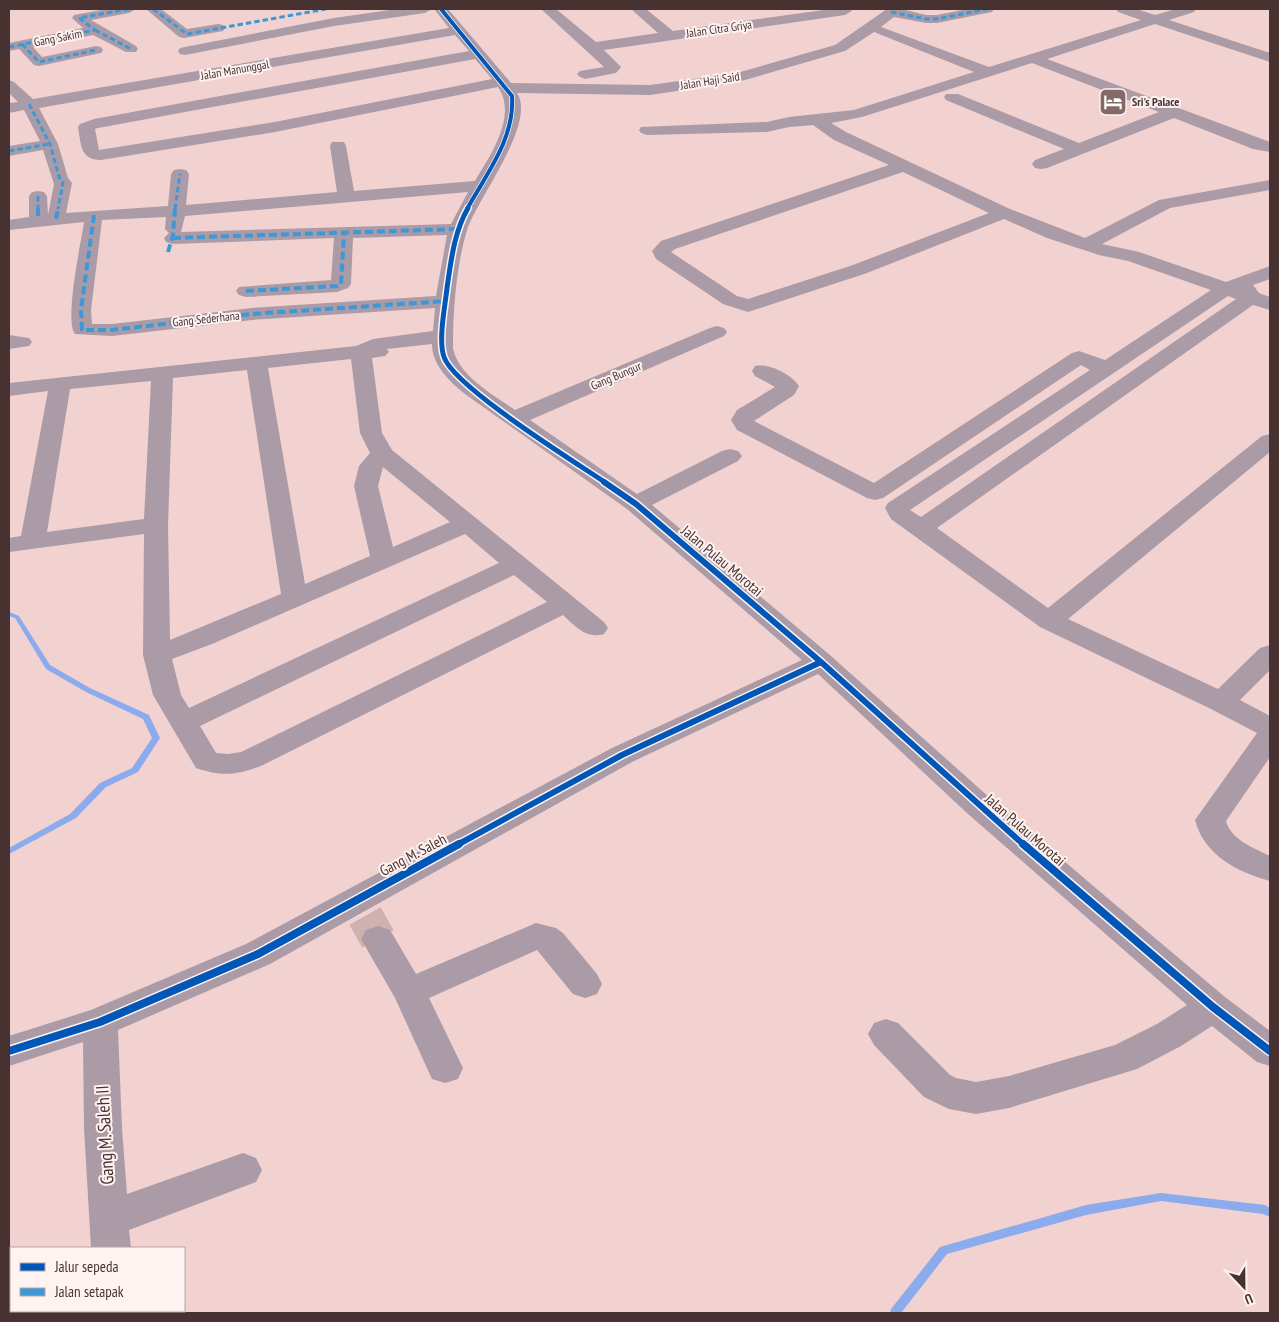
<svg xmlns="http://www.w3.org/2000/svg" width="1279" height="1322" viewBox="0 0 1279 1322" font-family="'PT Sans Narrow',sans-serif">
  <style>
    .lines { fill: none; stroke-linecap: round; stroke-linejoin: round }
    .stream { fill: #8cabed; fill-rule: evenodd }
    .minor-tunnel { stroke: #cfb2b0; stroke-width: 36; stroke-dasharray: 36 18; stroke-linecap: butt }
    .minor { fill: #aa9ba6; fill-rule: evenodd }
    .quiet-far1 { stroke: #4097d8; stroke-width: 3; stroke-dasharray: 5.5 3; stroke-linecap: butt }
    .quiet { stroke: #4097d8; stroke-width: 4; stroke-dasharray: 8 4; stroke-linecap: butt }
    .cycleway-far3-casing { stroke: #fff3f2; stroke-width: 5.5 }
    .cycleway-far2-casing { stroke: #fff3f2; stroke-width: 8 }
    .cycleway-far1-casing { stroke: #fff3f2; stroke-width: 9 }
    .cycleway-casing { stroke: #fff3f2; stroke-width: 11 }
    .cycleway-far3 { stroke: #0057b8; stroke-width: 4 }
    .cycleway-far2 { stroke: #0057b8; stroke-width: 5 }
    .cycleway-far1 { stroke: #0057b8; stroke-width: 6 }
    .cycleway { stroke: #0057b8; stroke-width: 8 }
    .labels { text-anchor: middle; stroke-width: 4; stroke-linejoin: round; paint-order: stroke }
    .far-street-label { font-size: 12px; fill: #483231; stroke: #fff3f2 }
    .far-poi-label { font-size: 12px; font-weight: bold; fill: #483231; stroke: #fff3f2; text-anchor: start }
    .street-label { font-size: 15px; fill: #483231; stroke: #fff3f2 }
    .near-street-label { font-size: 18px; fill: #483231; stroke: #fff3f2 }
  </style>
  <rect width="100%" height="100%" fill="#f1d2d0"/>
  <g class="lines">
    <!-- stream -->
    <path class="stream" d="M9,612L19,616L50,665L90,688L149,715L160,738L138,772L106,787L76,818L9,854V848L70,814L100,783L132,768L152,738L143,719L86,692L46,669L15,618L9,616Z
      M1161,1193L1265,1205L1270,1208V1217L1263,1214L1161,1201L1086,1215L947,1254L901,1313H890L891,1309L940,1247L1086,1205Z"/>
    <!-- minor-tunnel -->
    <path class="minor-tunnel" d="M365,916L378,939"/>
    <!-- minor -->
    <path class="minor" d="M107,9H136L129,13L91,20L136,46L138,49L136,52H126L93,35L33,47L42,57L96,46L101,47L103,50L101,53L39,66L34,65L19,49L9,51V43L83,28L72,18L74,15Z
      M146,9H161L187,29L218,24L223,25L225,28L223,31L184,38L179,37Z
      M397,9H432L425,13L334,26L185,55L180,54L178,51L180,48L185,47L334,18Z
      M434,9H448L511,83L650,85L737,73L835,45L887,9H902L926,15H937L967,9H994L992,12L937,23H926L894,17L881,27L989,67L1141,20L1118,12L1116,9H1136L1155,15L1176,9H1196L1194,12L1169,20L1270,53V62L1155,24L1047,59L1270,142V152L1253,149L1174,118L1047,168L1041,169L1035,168L1032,164L1035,160L1064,149L946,100L944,97L946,94H958L1079,143L1159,112L1032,63L862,117L831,123L846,132L1010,209L1085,238L1159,200L1270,180V190L1170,208L1102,244L1139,252L1226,282L1270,266V279L1253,285L1259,293L1270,297V310L1253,305L937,528L1048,608L1262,436L1270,434V452L1068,619L1218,689L1260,648L1270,645V670L1240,700L1270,716V757L1226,821C1231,840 1254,848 1270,856V881C1237,872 1204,855 1195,820L1257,733L1211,709L1040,627L891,519L885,508L888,503L1090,370L1081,365L883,498L875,500L867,498L737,430L731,420L737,410L775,387L755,376L752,371L755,366C769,363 791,374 799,386L794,395L754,421L874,483L1072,353L1079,351L1105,360L1211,290L1128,261L1099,255L1047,238L1004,219L867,273L748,312L723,304L656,259L652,251L661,241L889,165L834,140L813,125L789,127L767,132L647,135L641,133L639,130L641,127L767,122L789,117L854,110L974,72L874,32L845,51L738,82L650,95L517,93C537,123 477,199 467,230C456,267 453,310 453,348C458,376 494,395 515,410L710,328L717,326L724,328L727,332L724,336L530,420L637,494L722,451L730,449L738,451L742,456L738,461L652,505L831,656L990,798L1111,901L1225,997L1270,1031V1066L1257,1062L1212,1026L1181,1046L1137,1069L1009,1108L976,1114L949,1109L924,1097L874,1045L868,1034L874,1023L886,1019L898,1023L950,1075L956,1078L976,1082L1009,1076L1115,1045L1157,1024L1187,1005L968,814L818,674L632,762L270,964L118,1030L122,1128L127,1194L243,1153L256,1158L262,1170L256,1182L129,1230L131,1248H91L84,1128L83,1042L9,1066V1036L91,1010L246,944L612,748L802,660L627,509L465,394C449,381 432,365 432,344L387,349L389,352L385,356L372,358L382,433L392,450L604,622L608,628L604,634C586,639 576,627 563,615L261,766C236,775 222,777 196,768L153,695L143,655L144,534L9,552V538L21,536L48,391L9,396V383L356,346L373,339L433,331L435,308L252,320L112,336L75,334C64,320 81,243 84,222L9,230V220L29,217V196L32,192L38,191L44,192L47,196L48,215L54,184L43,150L9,156V146L40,141L24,110L9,113V103L18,102L9,93V80L14,82L33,99L449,28ZM455,35L469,51L94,119L80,124L78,127C81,144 80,160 101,160L275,132L498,87C518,116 490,156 475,181L354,191L346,146L344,142H332L330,146L337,192L186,205L189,174L186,170L180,169L174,170L171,174L168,206L66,213L72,183L68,178L58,144L39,108ZM475,59L492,79L275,122L99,150L95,129L98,128ZM903,172L989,213L853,265L748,299L737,296L671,252L675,249ZM468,192L451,224L181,232L185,216ZM166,217L165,229L169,233L164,238L166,242L173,244L334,238L331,280L239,287L236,291L239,295L246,297L337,292L348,288L351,284L353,238L447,235L436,296L252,308L112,324H92L91,310L102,220ZM1228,296L1236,299L921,517L910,510ZM351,359L360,433L370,453L359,466L354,486L370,556L305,584L268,368ZM247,370L281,594L170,640L168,525L173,378ZM151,381L144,519L47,532L70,389ZM383,467L450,522L393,547L378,486ZM465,534L499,563L189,708L181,695L172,659L212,644ZM514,575L547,602L241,752L228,754L216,753L200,726Z
      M541,9H556L596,42L658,33L631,9H646L673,31L831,9H850L852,11L845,15L604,50L621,67L616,73L585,79L580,77L577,74L580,71L604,67Z
      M9,335L29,338L32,342L29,346L9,349Z
      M536,923L556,928L563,933L597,974L602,984L597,994L585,998L573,994L537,950L429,998L463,1068L458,1079L445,1083L432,1079L395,998L361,939L366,930L378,926L390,930L416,974Z
      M29,1311H106L107,1313H29Z"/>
    <!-- quiet-far1 -->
    <path class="quiet-far1" d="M153,9L187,34L326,9
      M891,12L926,19H937L987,9
      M95,30L131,49
      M22,44L39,62L96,50
      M9,47L95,30L79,18L129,9
      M29,104L50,144L60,180L63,183L58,209
      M9,151L50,144
      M38,196V209
      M175,209L180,174"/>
    <!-- quiet -->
    <path class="quiet" d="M38,208V220
      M94,215L81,310L82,330H112L252,314L446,301
      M56,219L58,208
      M173,238L458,229
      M168,252L173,235L175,208
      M246,291L337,286L341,284L344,233"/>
    <defs>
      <path id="cycleway-far3" d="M441,9L512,96C515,138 487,173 467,209"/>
      <path id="cycleway-far2" d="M468,208C454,232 451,261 447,288C445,307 438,340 444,357C454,387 575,462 606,483"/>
      <path id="cycleway-far1" d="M604,482L636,504L821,662L1024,845
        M457,845L622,755L821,662"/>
      <path id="cycleway" d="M1023,844L1213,1007L1270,1051
        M9,1051L100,1022L258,954L459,844"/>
    </defs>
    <!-- cycleway-far3 casing -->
    <use href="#cycleway-far3" class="cycleway-far3-casing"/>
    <!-- cycleway-far2 casing -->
    <use href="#cycleway-far2" class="cycleway-far2-casing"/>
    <!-- cycleway-far1 casing -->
    <use href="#cycleway-far1" class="cycleway-far1-casing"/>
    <!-- cycleway casing -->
    <use href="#cycleway" class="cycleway-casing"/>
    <!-- cycleway-far3 -->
    <use href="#cycleway-far3" class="cycleway-far3"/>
    <!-- cycleway-far2 -->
    <use href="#cycleway-far2" class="cycleway-far2"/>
    <!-- cycleway-far1 -->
    <use href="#cycleway-far1" class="cycleway-far1"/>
    <!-- cycleway -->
    <use href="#cycleway" class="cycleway"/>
  </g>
  <!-- icons -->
  <defs>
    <symbol id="hotel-square" viewBox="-11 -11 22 22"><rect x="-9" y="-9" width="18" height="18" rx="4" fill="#836a69" stroke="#fff3f2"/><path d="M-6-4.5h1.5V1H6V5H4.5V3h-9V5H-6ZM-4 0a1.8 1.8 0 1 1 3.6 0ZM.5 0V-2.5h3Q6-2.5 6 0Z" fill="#fff"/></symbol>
  </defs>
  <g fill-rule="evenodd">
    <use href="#hotel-square" x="1097" y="86" width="32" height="32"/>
  </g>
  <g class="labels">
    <!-- far-street labels -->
    <g class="far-street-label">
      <text transform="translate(719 29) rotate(-8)" y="4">Jalan Citra Griya</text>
      <text transform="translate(58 38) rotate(-11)" y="4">Gang Sakim</text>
      <text transform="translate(235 70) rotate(-10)" y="4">Jalan Manunggal</text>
      <text transform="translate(710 81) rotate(-9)" y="4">Jalan Haji Said</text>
      <text transform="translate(206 319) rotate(-6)" y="4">Gang Sederhana</text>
      <text transform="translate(616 376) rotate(-23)" y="4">Gang Bungur</text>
    </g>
    <!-- far-poi labels -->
    <g class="far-poi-label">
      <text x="1132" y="106">Sri's Palace</text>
    </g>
    <!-- street labels -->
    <g class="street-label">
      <text transform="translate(722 561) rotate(40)" y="5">Jalan Pulau Morotai</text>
      <text transform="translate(1025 830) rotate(41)" y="5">Jalan Pulau Morotai</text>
      <text transform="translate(413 855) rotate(-28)" y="5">Gang M. Saleh</text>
    </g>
    <!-- near-street labels -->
    <g class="near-street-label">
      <text transform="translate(105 1135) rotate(-93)" y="6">Gang M. Saleh II</text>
    </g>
  </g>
  <!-- border -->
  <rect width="1279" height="1322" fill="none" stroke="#483231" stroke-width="20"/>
  <!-- legend -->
  <rect x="10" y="1247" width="175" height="65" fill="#fff3f2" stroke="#b6a6a5"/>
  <rect x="20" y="1263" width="25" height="8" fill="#0057b8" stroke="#b6a6a5"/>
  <text x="55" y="1272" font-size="15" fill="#483231">Jalur sepeda</text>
  <rect x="20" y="1288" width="25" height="8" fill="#4097d8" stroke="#b6a6a5"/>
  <text x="55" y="1297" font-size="15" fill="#483231">Jalan setapak</text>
  <!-- north arrow -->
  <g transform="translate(1244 1287) rotate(158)" stroke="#fff3f2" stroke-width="4" paint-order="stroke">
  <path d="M0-4L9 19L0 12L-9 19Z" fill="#483231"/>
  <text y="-8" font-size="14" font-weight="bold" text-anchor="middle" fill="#483231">U</text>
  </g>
</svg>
